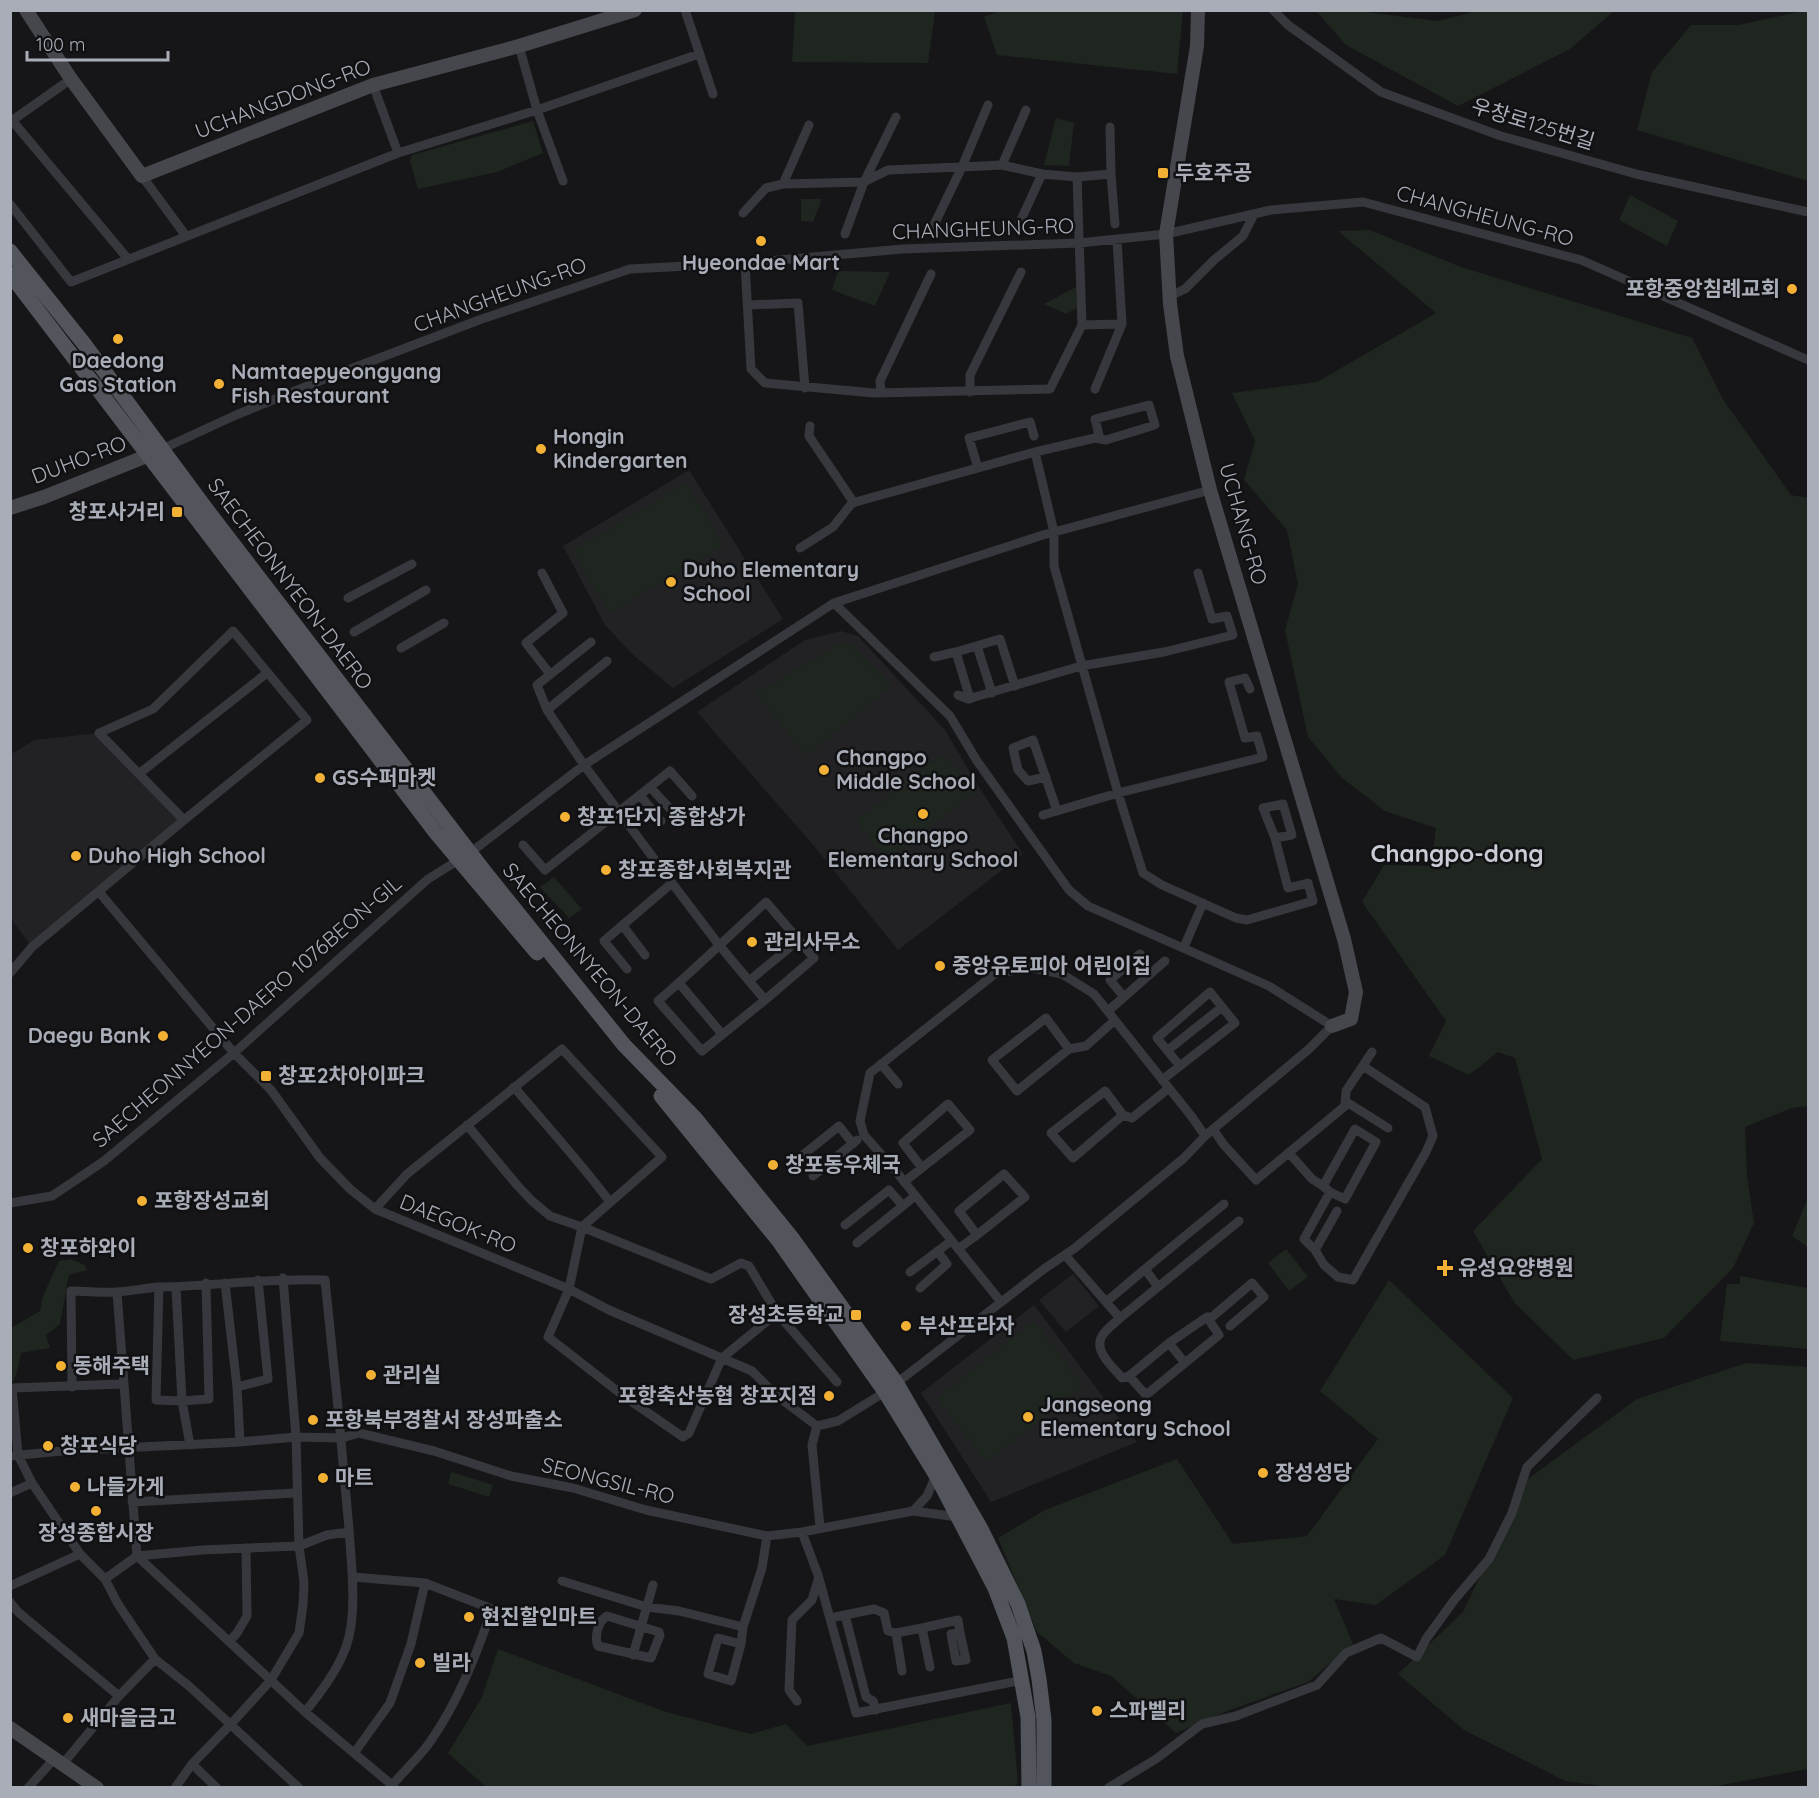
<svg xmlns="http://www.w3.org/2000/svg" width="1819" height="1798" viewBox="0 0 1819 1798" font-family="Quicksand,'Noto Sans KR',sans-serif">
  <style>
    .built { fill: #222225 }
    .green { fill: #1e261f }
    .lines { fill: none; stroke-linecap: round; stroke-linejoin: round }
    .street { stroke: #37383d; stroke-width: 9 }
    .secondary { stroke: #45474d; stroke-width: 14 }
    .primary { stroke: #53555c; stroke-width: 15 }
    .poi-dot { fill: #f2b134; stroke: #111113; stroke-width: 2 }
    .labels { text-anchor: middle; stroke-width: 5; stroke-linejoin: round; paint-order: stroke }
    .street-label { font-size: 21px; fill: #a8adb8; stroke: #111113 }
    .poi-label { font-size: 21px; font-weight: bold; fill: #a8adb8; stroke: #111113; text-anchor: start }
    .quarter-label { font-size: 24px; font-weight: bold; fill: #c9ccd4; stroke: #111113 }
  </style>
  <rect width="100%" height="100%" fill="#161618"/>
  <!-- built -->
  <path class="built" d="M689,470L783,619L673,688L632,654L605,625L563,546Z
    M841,631L858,636L945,730L975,781L1023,854L898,950L814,846L697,712L805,640Z
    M99,733L184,820L32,947L11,919V754L35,740Z
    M1073,1274L1099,1306L1066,1332L1039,1300Z
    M1034,1305L1137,1442L991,1502L921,1393Z"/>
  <!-- green -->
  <path class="green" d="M795,11H935L928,63L792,62Z
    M999,11H1183L1177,74L997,55L984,17Z
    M1316,11H1358L1438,21L1477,11H1614L1570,49L1458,106L1346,45Z
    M1803,11H1808V181L1637,130L1652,72L1691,25H1739Z
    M1056,118L1074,123L1069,166L1044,165Z
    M533,121L543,153L497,172L418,189L410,161L412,155Z
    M1630,195L1678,221L1667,246L1619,220Z
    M801,199H822L813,222L801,221Z
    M1370,230L1461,267L1692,338L1722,398L1791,495L1808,498V1106L1792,1108L1745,1127L1747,1176L1754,1223L1733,1268L1664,1338L1573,1360L1514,1302L1473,1231L1542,1159L1515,1058L1498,1052L1469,1075L1429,1056L1446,1021L1362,902L1384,865L1431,866L1436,828L1385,811L1342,778L1308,737L1285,630L1298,584L1287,530L1244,480L1255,441L1232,393L1317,382L1436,313L1338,231Z
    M838,271L889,272H890L875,306L832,290Z
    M1076,287L1077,308L1066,314L1044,304Z
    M687,483L724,545L609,613L572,551Z
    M841,643L851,644L892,686L806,756L756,693Z
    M943,753L974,792L887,861L856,821Z
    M554,877L582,909L569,918L540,887Z
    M1808,1198V1247L1792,1236Z
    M1286,1249L1308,1277L1289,1291L1268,1263Z
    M71,1259L85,1265L87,1270L69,1275L60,1324L46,1335L50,1348L21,1353L17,1373L11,1385V1328L40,1311L43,1296L59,1261Z
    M1740,1276L1808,1288V1349L1720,1341L1727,1284H1740Z
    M1389,1280L1513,1398L1445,1555L1376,1605L1334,1599L1353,1644L1308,1682L1227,1711L1176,1733L1111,1676L1074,1663L1037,1632L998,1538L1045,1510L1177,1459L1233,1544L1307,1536L1378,1439L1320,1391Z
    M1034,1321L1084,1386L986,1462L937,1398Z
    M1746,1363L1808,1367V1769L1711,1787L1617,1788L1565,1781L1464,1730L1398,1674L1463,1612L1525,1481L1637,1399Z
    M451,1472L493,1485L489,1497L448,1484Z
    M498,1649L666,1712L751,1734L786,1724L807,1746L1011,1703L1018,1783L1012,1788L486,1787L448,1753L482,1697Z"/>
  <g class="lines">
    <!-- street -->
    <path class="street" d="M685,10L713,94
      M1273,10L1288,25L1381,92L1501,136L1636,174L1808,212
      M519,46L537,110L563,181
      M373,85L398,153
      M988,105L962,167L1002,165L1026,110
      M10,118L128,259
      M10,122L71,79
      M1110,127L1111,174
      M1002,165L1042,174L1020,222
      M142,176L186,236
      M1077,177L1111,174L1115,224
      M864,182L888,170L962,167L931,231
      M864,182L896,117
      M783,184L864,182L845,234
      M10,204L71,282L398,153L537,110L699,54
      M743,213L766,188L783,184L809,125
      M745,263L751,369L765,383L874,393L1050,389L1082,325L1077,177L1042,174
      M1170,296L1185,289L1214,260L1243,236L1254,214
      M748,305L798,303L805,388
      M1082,325L1122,324L1117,239
      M1095,389L1122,324
      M970,392V375L1021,272
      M881,393L880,381L931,274
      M810,426L809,436L854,503
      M162,449L236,415L327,378L479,320L630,269L745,263L903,249L1079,243L1166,234L1271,210L1363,202L1581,260L1808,360
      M1035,452L1054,532V566L1118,793L1143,873L1162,885L1236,918L1247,920L1313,901L1308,883L1288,888L1275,838L1292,835L1283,804L1263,808L1275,838
      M978,468L969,438L1030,422L1034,436
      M800,548L833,527L852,503L1035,452L1095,438L1106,440L1155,425L1149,405L1095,419L1100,439
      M542,573L563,613L526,643L550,674
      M348,598L412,564
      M354,632L426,590
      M977,646L992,693
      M401,648L444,623
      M956,652L1000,639L1015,686
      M934,657L956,652L970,699
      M607,661L547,710L584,765L672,883L719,945L765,1000L814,958L766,902C730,935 695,969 658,1001L702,1051L765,1000
      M958,695L968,699L1081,666L1164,652L1233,635L1227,616L1212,619L1198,573
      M547,710L537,685L591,642
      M140,773L267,673
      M1046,777L1028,781L1018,770L1013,748L1033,740L1057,811
      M650,787L673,812
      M640,795L661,821
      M1043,815L1118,793L1263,757L1257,736L1245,738L1229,682L1245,678L1250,689
      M523,845L545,870L670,771L692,796
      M99,892L234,1053L271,1090L320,1158L350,1189L375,1209L569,1289L609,1310L752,1371L777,1396L817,1426L838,1421L885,1392L1044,1269L1075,1248L1184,1158L1205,1136L1309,1049L1332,1026L1269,986L1088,906L1069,890L977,761L950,716L834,603
      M623,926L645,955
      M1184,947L1203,903
      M627,969L604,941L672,883
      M10,973L32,947L184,820L307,720L233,631L153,709L99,733L184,820
      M749,981L789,948
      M679,983L722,1034
      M1124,997L1110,980L1140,954
      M1108,1011L1165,961
      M1069,1049L1017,1091L992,1060L1046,1018L1069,1049L1086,1046L1115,1020
      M1168,1050L1222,1007
      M881,1064L898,1084
      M1162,1080L1235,1023L1210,992L1157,1038L1180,1066
      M514,1087C546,1125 580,1162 610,1202
      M1345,1101L1388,1128
      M1123,1115L1073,1158L1051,1133L1105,1091L1123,1115L1132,1118L1169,1088
      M467,1125L517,1185L532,1201L550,1216L582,1227L711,1279L741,1263L749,1266L777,1313L837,1382
      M1213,1129L1224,1145L1256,1180L1345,1106L1346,1091L1372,1052
      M1289,1153L1312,1179L1323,1186L1355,1129L1376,1142L1345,1199L1330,1192L1323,1186
      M798,1159L839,1126L853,1144
      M813,1176L857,1140
      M904,1182L970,1130L948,1104L903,1143L922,1168
      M1330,1192L1304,1239L1315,1250L1337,1211
      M10,1203L52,1196L104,1161L234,1053L428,879L470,853L584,765L834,603L1043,535L1210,490
      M375,1209L407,1174L562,1049L662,1157L582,1227L569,1289L548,1337L625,1397L683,1437L689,1433L722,1358L777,1313
      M845,1225L889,1190L903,1206
      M857,1243L915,1196
      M958,1249L977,1235L959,1211L1004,1174L1025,1197L977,1235
      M1315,1250L1324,1265L1338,1277L1353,1280L1426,1152L1433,1136L1425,1107L1363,1066
      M1065,1255L1120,1318C1115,1323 1106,1329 1102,1336C1093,1351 1113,1367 1122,1378L1129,1376L1169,1343L1207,1317H1212L1252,1283L1264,1297L1230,1326
      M1145,1269L1106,1302L1120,1318L1239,1221
      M910,1272L951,1241
      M225,1283L237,1387L240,1442
      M159,1287L156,1400L182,1401L209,1399L206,1283
      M1158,1287L1145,1269L1224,1204
      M176,1288L182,1401L190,1445
      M920,1288L947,1264L938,1252
      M117,1292L137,1556L305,1712L392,1785
      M1001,1302L894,1169L864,1135L860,1121L870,1073L996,973L1032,968L1062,974L1094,994L1192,1117L1205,1136
      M1185,1363L1219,1335L1207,1317
      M1129,1376L1146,1395L1185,1363L1169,1343
      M122,1384L12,1388L18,1455L32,1483L80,1554L105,1579L118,1604L155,1659L189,1686L299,1788
      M72,1387L71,1291C87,1291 102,1293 118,1292C131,1291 145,1288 159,1287C215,1286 268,1278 325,1280C334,1363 342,1446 349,1529C351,1563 358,1614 346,1647C337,1671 321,1692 305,1712
      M237,1387L268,1379L258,1280
      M817,1426L812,1445L820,1527
      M10,1456L62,1451L240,1442L296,1437L342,1438L359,1433L434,1451L511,1476L573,1488L646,1510L767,1536L802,1532L913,1511L958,1517
      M10,1493L32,1483
      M132,1502L296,1493
      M913,1511L927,1496L936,1475
      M802,1532L818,1575L856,1713L1023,1680
      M353,1577L425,1583L492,1609C476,1656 458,1702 430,1742C418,1759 402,1772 390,1788
      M105,1579L137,1556L202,1550L299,1546L327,1535L349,1532
      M562,1581L647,1607L679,1611L743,1627
      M10,1586L80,1554
      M10,1602L18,1612L119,1696
      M845,1615L874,1609L884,1613L888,1631L896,1633L902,1671
      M607,1616L659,1632L660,1635L651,1658L598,1646C594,1637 598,1621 607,1616Z
      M830,1618L845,1615L866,1697L873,1701L876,1710
      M922,1628L958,1620L960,1633L951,1634L956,1661L966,1660L960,1633
      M896,1633L922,1628L930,1667
      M229,1642L237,1633L247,1616L246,1548
      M741,1644L718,1638L708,1674L731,1681L741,1644L743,1627L762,1568L767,1536
      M633,1655L653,1585
      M797,1701L789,1690L792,1620L812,1600L818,1580
      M355,1752L390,1703L411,1644L425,1583
      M192,1764L217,1788
      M62,1765L119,1696L155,1659
      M28,1788L54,1759
      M175,1788L192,1764L231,1724L271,1680L299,1633L303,1605L304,1582L299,1546L296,1437L283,1278
      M1108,1788L1156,1759L1202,1724L1236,1716L1317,1685L1346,1653L1381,1638L1417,1657L1426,1639L1455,1599L1489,1559L1512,1513L1527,1467L1597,1398"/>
    <!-- secondary -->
    <path class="secondary" d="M26,10L71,79L142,176L373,85L519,46L635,10
      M1198,10L1197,46L1166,234L1170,304L1177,356L1210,490L1344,939L1356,992L1351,1019L1332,1026
      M10,508L44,497L157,452
      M10,1728L97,1788"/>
    <!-- primary -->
    <path class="primary" d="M10,251L85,345L207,510L485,872L624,1045L695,1118L792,1238L897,1384L981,1529L1018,1604L1034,1651L1039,1679L1044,1720V1788
      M10,274L436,833L537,953
      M661,1096L778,1240L885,1392L936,1475L995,1588L1014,1638L1028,1717L1029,1788"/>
  </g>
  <!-- markers -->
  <g class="poi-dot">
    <rect x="1157" y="167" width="12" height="12" rx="3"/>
    <circle cx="761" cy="241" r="6"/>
    <circle cx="1792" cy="289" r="6"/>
    <circle cx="118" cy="339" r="6"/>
    <circle cx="219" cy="384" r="6"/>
    <circle cx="541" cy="449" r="6"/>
    <rect x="171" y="506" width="12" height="12" rx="3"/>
    <circle cx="671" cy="582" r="6"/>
    <circle cx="824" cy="770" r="6"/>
    <circle cx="320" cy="778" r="6"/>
    <circle cx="923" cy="814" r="6"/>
    <circle cx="565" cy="817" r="6"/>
    <circle cx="76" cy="856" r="6"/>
    <circle cx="606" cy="870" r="6"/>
    <circle cx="752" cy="942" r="6"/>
    <circle cx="940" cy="966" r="6"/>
    <circle cx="163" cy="1036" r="6"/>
    <rect x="260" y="1070" width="12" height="12" rx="3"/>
    <circle cx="773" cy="1165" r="6"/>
    <circle cx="142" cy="1201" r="6"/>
    <circle cx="28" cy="1248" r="6"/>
    <path d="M1442 1259h6v6h6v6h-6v6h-6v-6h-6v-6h6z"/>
    <rect x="850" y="1309" width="12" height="12" rx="3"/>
    <circle cx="906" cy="1326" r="6"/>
    <circle cx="61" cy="1366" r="6"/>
    <circle cx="371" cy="1375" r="6"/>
    <circle cx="829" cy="1396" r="6"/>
    <circle cx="1028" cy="1417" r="6"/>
    <circle cx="313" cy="1420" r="6"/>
    <circle cx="48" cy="1446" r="6"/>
    <circle cx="1263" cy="1473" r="6"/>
    <circle cx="323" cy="1478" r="6"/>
    <circle cx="75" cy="1487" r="6"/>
    <circle cx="96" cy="1511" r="6"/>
    <circle cx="469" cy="1617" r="6"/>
    <circle cx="420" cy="1663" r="6"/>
    <circle cx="1097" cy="1711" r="6"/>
    <circle cx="68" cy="1718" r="6"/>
  </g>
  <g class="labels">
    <!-- street labels -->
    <g class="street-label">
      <text transform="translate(283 99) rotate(-21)" y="7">UCHANGDONG-RO</text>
      <text transform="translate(1533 124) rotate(17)" y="7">우창로125번길</text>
      <text transform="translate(1485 216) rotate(15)" y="7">CHANGHEUNG-RO</text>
      <text transform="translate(983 229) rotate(-2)" y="7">CHANGHEUNG-RO</text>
      <text transform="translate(500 295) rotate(-20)" y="7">CHANGHEUNG-RO</text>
      <text transform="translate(79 460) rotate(-21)" y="7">DUHO-RO</text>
      <text transform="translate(1243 524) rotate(74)" y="7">UCHANG-RO</text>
      <text transform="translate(290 584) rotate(53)" y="7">SAECHEONNYEON-DAERO</text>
      <text transform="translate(590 965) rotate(50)" y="7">SAECHEONNYEON-DAERO</text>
      <text transform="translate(247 1012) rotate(-41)" y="7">SAECHEONNYEON-DAERO 1076BEON-GIL</text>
      <text transform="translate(458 1224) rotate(22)" y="7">DAEGOK-RO</text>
      <text transform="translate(608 1481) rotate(14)" y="7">SEONGSIL-RO</text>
    </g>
    <!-- poi labels -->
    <g class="poi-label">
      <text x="1175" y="180">두호주공</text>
      <text x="761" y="270" text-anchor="middle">Hyeondae Mart</text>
      <text x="1780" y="296" text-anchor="end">포항중앙침례교회</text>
      <text x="118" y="368" text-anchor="middle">Daedong<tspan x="118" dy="24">Gas Station</tspan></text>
      <text x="231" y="379">Namtaepyeongyang<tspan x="231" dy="24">Fish Restaurant</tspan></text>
      <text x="553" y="444">Hongin<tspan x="553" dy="24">Kindergarten</tspan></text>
      <text x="165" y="519" text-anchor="end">창포사거리</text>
      <text x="683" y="577">Duho Elementary<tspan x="683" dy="24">School</tspan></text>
      <text x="836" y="765">Changpo<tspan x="836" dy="24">Middle School</tspan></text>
      <text x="332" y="785">GS수퍼마켓</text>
      <text x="577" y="824">창포1단지 종합상가</text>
      <text x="923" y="843" text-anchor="middle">Changpo<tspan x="923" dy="24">Elementary School</tspan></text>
      <text x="88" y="863">Duho High School</text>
      <text x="618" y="877">창포종합사회복지관</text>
      <text x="764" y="949">관리사무소</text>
      <text x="952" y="973">중앙유토피아 어린이집</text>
      <text x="151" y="1043" text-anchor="end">Daegu Bank</text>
      <text x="278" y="1083">창포2차아이파크</text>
      <text x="785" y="1172">창포동우체국</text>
      <text x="154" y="1208">포항장성교회</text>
      <text x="40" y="1255">창포하와이</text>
      <text x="1458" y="1275">유성요양병원</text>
      <text x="844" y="1322" text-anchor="end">장성초등학교</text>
      <text x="918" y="1333">부산프라자</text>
      <text x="73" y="1373">동해주택</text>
      <text x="383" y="1382">관리실</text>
      <text x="817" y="1403" text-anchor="end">포항축산농협 창포지점</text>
      <text x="1040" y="1412">Jangseong<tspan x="1040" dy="24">Elementary School</tspan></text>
      <text x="325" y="1427">포항북부경찰서 장성파출소</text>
      <text x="60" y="1453">창포식당</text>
      <text x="1275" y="1480">장성성당</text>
      <text x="335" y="1485">마트</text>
      <text x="87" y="1494">나들가게</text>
      <text x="96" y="1540" text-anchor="middle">장성종합시장</text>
      <text x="481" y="1624">현진할인마트</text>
      <text x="432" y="1670">빌라</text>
      <text x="1109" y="1718">스파벨리</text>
      <text x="80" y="1725">새마을금고</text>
    </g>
    <!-- quarter labels -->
    <g class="quarter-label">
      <text x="1457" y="862">Changpo-dong</text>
    </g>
  </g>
  <!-- border -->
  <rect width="1819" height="1798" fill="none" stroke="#a8adb8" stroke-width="24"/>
  <!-- scale -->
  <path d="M27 51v9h141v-9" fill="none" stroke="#a8adb8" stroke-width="3"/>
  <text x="36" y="51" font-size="18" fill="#a8adb8" stroke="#111113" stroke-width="4.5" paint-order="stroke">100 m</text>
</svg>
